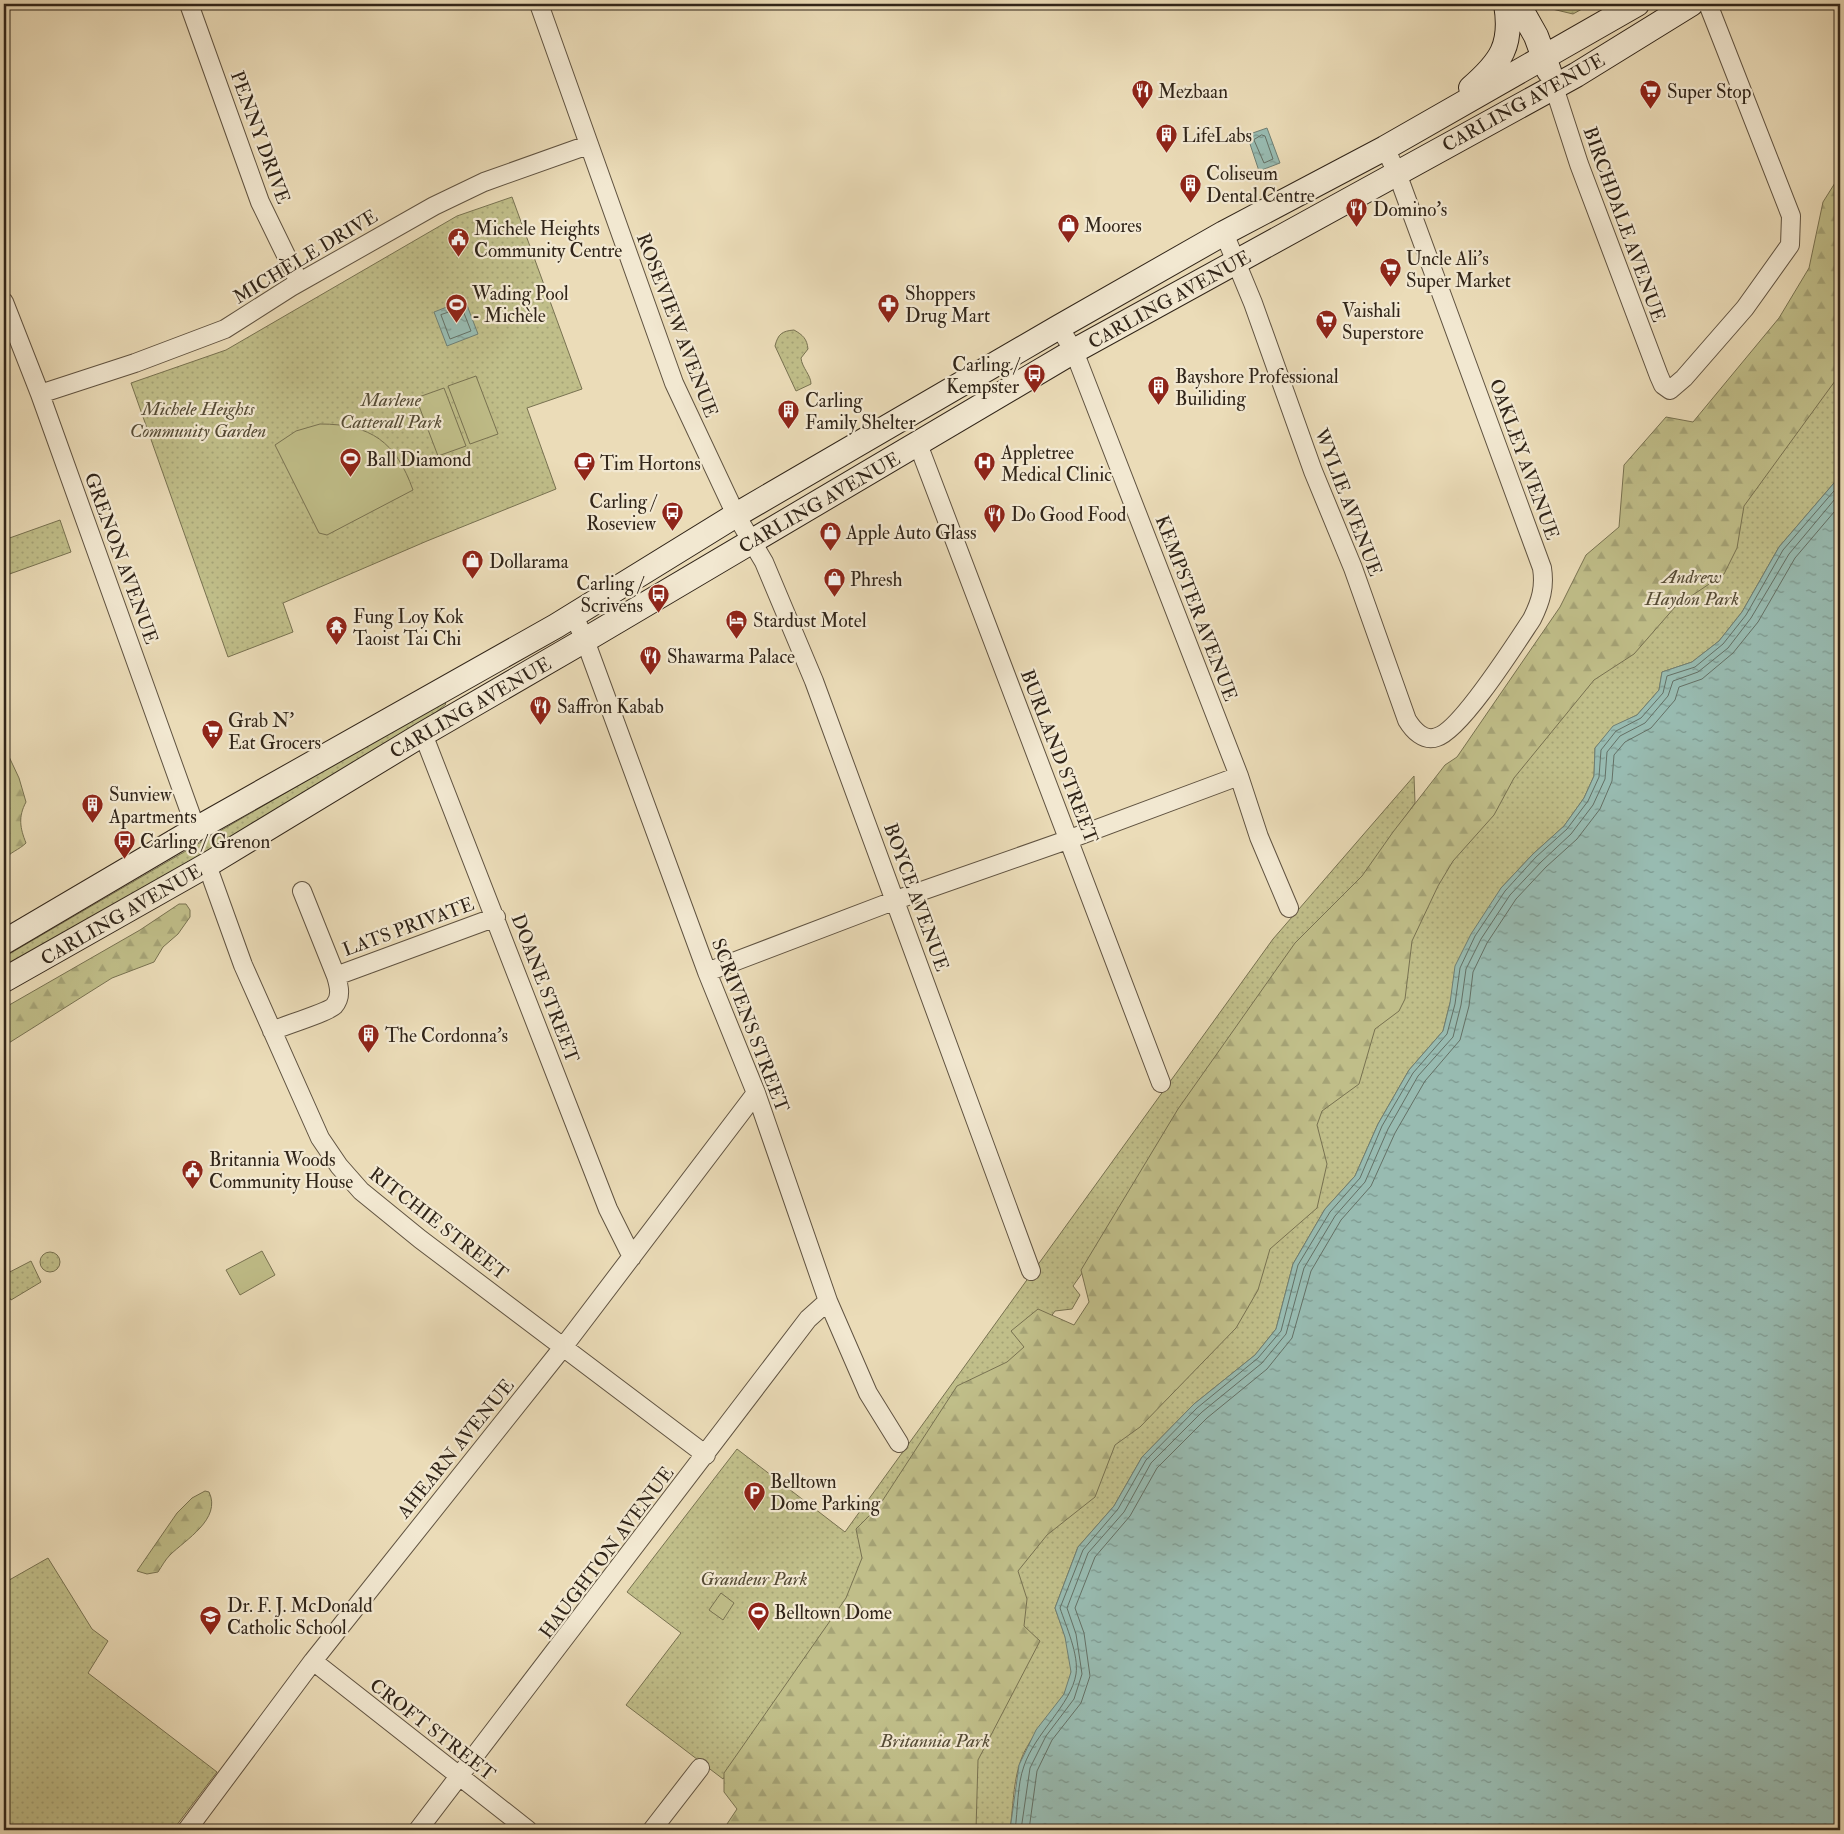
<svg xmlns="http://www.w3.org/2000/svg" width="1844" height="1834" viewBox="0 0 1844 1834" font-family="'IM FELL Double Pica',serif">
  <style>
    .green { fill: url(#green-dots); stroke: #787251 }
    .forest { fill: url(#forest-firs); stroke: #787251 }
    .pitch { fill: #c0be89; stroke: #787251 }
    .water { fill: url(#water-ripples); stroke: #6f7f74 }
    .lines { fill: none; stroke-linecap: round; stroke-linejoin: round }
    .shore { stroke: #647065; stroke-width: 1 }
    .street-casing { stroke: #605341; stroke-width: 20 }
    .secondary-casing { stroke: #312519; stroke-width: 26 }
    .street { stroke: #f2e8d1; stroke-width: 18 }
    .secondary { stroke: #f2e8d1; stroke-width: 24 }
    .labels { text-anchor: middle; stroke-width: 4.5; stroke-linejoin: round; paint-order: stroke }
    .poi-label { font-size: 19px; fill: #312519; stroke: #f2e8d1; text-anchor: start }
    .street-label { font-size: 19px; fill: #312519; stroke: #f2e8d1 }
    .park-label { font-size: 19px; font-style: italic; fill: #554b35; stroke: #f2e8d1 }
  </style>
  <defs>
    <pattern id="green-dots" width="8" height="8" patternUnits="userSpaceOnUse" patternTransform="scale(1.25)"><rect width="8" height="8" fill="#c0be89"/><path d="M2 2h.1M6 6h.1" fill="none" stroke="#a5a376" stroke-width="1.8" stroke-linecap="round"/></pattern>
    <pattern id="forest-firs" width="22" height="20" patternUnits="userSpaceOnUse" patternTransform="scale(1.25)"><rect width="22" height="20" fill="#c0be89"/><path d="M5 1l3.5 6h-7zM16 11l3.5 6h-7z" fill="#a5a376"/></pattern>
    <pattern id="water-ripples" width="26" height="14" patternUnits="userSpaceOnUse" patternTransform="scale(1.25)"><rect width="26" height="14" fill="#98bbb1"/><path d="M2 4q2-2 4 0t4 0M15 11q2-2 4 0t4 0" fill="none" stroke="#7d988f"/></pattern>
  </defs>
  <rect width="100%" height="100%" fill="#ebdcb8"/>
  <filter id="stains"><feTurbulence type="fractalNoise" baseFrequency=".004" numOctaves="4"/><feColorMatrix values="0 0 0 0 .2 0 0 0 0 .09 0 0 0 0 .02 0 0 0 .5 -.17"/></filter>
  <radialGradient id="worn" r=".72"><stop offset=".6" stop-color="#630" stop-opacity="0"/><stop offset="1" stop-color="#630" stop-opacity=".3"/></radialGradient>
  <!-- green -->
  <path class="green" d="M1546,4H1591L1573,14L1548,8Z
    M512,197L582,389L527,408L556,489L427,541L283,603L293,632L228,657L131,383L226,350L457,216Z
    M1840,279V476L1779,547L1742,612L1719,641L1692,662L1662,672L1659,690L1637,715L1613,727L1595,748L1594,776L1584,798L1564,826L1533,854L1501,888L1450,1003L1443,1031L1409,1070L1378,1124L1355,1176L1325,1209L1293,1264L1276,1329L1255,1355L1194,1404L1142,1457L1114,1506L1078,1547L1055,1608C1061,1625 1074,1656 1071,1674C1065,1709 1028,1731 1019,1766C1013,1786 1013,1809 1010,1830H764Z
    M794,330C803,335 807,339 808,349L801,358C802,368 811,375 811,384L796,391L775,346C778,334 782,331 794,330Z
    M60,520L71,552L4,576V540Z
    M443,701L446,704L429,718L242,831L4,968V957Z
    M1414,776L1415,803L1073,1286L1080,1295L1072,1309L1055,1311L723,1779L626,1705L681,1633L627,1592L737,1449L845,1532L1273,939Z
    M40 1262a10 10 0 1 1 20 0a10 10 0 1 1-20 0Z
    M31,1261L41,1282L11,1300L4,1288V1275Z
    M48,1558L92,1629L108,1641L88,1673L217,1772L173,1830H4V1583Z"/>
  <!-- forest -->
  <path class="forest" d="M1840,175V378L1835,381L1744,506L1737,548L1724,574L1675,607L1634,654L1594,680L1514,778L1494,815L1453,861L1438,886L1412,941L1405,999L1399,1011L1375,1029L1359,1084L1322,1111L1317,1125L1327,1164L1317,1208L1270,1249L1258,1290L1236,1328L1140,1427L1115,1445L1095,1497L1047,1535L1018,1571L1027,1599L1024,1626L1040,1641L978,1760L976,1830H723L737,1809L724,1792V1773L846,1598L862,1558L856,1529L879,1506L957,1386L1007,1362L1024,1347L1011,1331L1038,1309L1074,1325L1089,1302L1081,1270L1178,1109L1295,943L1362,876L1393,832L1445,765L1457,757L1560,607L1586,555L1619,527L1624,465L1666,417L1693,422L1779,318L1809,268L1823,202Z
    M4,746L19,778L26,802C18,817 20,828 26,843C19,850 10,852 4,860Z
    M179,904H186L190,910V917L178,934L163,947L154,962L112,978L4,1046V1008L140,930Z
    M205,1491L209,1492C222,1519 185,1540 170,1555C165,1560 162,1566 158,1572L147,1574L137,1571L177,1513L192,1498Z"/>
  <!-- pitch -->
  <path class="pitch" d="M476,376L498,434L470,444L448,386Z
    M444,388L466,446L438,456L416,398Z
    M320,424C371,424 396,442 413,490L327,535L319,533L275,445L296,431Z
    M262,1251L275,1275L240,1295L226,1270Z
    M721,1593L734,1603L723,1620L709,1610Z"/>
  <!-- water -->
  <path class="water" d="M1267,128L1280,163L1259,171L1247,135Z
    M465,300L478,334L447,346L434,312Z
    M1840,476V1830H1010L1019,1765L1036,1730L1064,1694L1071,1672L1065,1637L1055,1608L1078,1547L1114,1506L1142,1457L1194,1404L1255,1355L1276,1329L1293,1264L1325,1209L1355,1176L1378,1124L1409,1070L1443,1031L1450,1003L1455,966L1471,934L1501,888L1533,854L1564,826L1584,798L1594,776L1595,748L1613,726L1637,715L1659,690L1662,672L1692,662L1719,641L1742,612L1779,547Z"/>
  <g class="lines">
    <!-- shore -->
    <path class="shore" d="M1262,135L1265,136L1273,159L1264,163L1254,140Z
      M462,308L471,331L450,339L441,315Z
      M1015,1830C1018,1810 1017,1785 1024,1766C1035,1733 1071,1705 1076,1674C1079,1655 1066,1626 1060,1608L1083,1550L1118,1509L1146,1460L1197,1408L1258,1358L1281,1331L1298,1265L1330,1212L1360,1178L1382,1126L1413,1073L1447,1034L1455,1004L1460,968L1475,936L1505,891L1536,857L1567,829L1588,801L1599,777L1601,750L1616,731L1641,718L1663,693L1667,676L1695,667L1723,644L1746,615L1783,550L1840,484
      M1021,1830L1030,1768L1046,1736L1074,1699L1082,1674L1076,1634L1067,1608L1088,1553L1124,1512L1151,1463L1202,1412L1262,1363L1286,1334L1304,1268L1335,1216L1365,1182L1388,1129L1418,1076L1453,1037L1461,1005L1466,969L1481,939L1510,895L1541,862L1571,834L1593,805L1605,779L1607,752L1620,736L1645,723L1668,696L1673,681L1698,672L1728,648L1751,618L1789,554L1840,493
      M1029,1830L1037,1771L1052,1740L1081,1703L1090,1676L1084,1633L1075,1608L1095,1557L1130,1516L1157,1468L1207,1418L1267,1369L1292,1338L1311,1271L1341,1220L1371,1186L1395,1133L1425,1081L1460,1040L1469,1006L1473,972L1487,943L1516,899L1546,867L1577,839L1600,809L1612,781L1614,755L1625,742L1651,728L1675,700L1679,687L1702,679L1733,653L1758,622L1795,558L1840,505"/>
    <defs>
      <path id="street" d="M189,4L260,202L299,282
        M539,4L674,383L736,515L764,562L814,681L1031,1271
        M1554,87L1579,164L1659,376L1663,385L1670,390L1684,378L1745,308L1790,245L1791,216L1708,4
        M1224,233L1253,303L1313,471L1353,568L1407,720C1413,730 1424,742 1437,737C1461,730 1516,643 1532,619C1541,601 1545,587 1542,568L1397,173L1385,148
        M4,302L40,394L196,829
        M1059,327L1074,351L1239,776L1259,837L1289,908
        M40,394L135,363L225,329L291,287L434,206L484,182L588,145
        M918,444L1161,1083
        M574,616L585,640L707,972L756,1093L828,1301L868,1393L899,1443
        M423,734L608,1209L632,1257
        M207,865L243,965L320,1138L339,1166L361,1191L420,1239L706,1455
        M707,972L896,900L1070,839L1239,776
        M336,976L496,917
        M272,1031C283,1026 328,1012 334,1006C342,997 339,986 336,976L302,891
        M313,1661L528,1830
        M187,1830L313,1661L564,1346L756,1093
        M418,1830L808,1319L828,1301
        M652,1830L700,1768"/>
      <path id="secondary" d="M1518,4L1536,36L1549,71
        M1471,88C1501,62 1513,45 1506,4
        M4,942L196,829L556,626L736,515L1059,327L1224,233L1385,148L1637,4
        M4,980L207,865L423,734L585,640L1074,351L1576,75L1691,4"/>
    </defs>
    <!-- street casing -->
    <use href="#street" class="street-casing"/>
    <!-- secondary casing -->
    <use href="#secondary" class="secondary-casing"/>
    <!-- street -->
    <use href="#street" class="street"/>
    <!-- secondary -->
    <use href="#secondary" class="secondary"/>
  </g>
  <!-- icons -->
  <defs>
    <symbol id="restaurant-pin" viewBox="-11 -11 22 30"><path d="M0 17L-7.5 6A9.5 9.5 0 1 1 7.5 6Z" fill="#8f2418" stroke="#f2e8d1"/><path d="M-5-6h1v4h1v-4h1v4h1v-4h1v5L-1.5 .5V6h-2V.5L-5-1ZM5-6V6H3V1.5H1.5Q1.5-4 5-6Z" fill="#fff"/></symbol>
    <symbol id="supermarket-pin" viewBox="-11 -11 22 30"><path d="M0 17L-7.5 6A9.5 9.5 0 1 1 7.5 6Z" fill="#8f2418" stroke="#f2e8d1"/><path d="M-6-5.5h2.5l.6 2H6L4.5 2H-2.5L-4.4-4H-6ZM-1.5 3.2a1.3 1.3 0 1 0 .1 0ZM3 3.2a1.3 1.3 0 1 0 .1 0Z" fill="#fff"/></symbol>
    <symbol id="building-pin" viewBox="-11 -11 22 30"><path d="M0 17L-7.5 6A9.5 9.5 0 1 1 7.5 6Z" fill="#8f2418" stroke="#f2e8d1"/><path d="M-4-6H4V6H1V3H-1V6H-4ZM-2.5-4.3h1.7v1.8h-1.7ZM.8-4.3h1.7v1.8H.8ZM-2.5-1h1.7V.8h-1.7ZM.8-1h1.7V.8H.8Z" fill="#fff"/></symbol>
    <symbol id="shop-pin" viewBox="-11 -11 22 30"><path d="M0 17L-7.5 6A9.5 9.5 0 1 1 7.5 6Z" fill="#8f2418" stroke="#f2e8d1"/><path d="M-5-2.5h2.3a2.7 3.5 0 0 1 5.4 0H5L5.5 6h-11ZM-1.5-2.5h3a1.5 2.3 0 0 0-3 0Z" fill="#fff"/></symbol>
    <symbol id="civic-pin" viewBox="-11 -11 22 30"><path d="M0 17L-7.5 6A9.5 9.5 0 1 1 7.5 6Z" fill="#8f2418" stroke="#f2e8d1"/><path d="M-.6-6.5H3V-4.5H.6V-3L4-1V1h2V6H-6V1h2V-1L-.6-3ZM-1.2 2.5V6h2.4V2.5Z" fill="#fff"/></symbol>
    <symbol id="stadium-pin" viewBox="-11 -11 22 30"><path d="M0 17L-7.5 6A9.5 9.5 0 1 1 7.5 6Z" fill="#8f2418" stroke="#f2e8d1"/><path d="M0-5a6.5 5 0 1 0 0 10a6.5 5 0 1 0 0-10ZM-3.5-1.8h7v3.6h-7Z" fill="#fff"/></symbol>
    <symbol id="pharmacy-pin" viewBox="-11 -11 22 30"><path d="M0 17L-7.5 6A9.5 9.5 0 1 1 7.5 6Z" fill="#8f2418" stroke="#f2e8d1"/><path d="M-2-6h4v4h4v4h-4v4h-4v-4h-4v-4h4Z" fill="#fff"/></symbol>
    <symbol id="bus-pin" viewBox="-11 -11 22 30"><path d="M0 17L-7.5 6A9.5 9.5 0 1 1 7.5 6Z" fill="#8f2418" stroke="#f2e8d1"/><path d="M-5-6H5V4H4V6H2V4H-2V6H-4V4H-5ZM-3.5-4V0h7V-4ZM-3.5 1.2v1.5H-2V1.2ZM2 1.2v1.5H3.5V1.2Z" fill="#fff"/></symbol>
    <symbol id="cafe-pin" viewBox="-11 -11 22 30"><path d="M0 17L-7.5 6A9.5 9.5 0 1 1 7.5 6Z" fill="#8f2418" stroke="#f2e8d1"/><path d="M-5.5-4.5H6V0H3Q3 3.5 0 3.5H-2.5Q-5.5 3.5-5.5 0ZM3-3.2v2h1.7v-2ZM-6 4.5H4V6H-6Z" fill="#fff"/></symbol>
    <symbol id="hospital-pin" viewBox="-11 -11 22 30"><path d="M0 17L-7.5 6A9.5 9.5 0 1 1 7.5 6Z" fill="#8f2418" stroke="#f2e8d1"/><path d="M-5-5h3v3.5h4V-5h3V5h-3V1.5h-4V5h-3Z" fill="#fff"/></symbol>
    <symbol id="hotel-pin" viewBox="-11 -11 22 30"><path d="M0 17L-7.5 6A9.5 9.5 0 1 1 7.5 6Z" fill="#8f2418" stroke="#f2e8d1"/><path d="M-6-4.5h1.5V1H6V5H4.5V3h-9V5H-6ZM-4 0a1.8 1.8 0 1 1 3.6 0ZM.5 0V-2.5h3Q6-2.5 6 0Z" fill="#fff"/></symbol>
    <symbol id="temple-pin" viewBox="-11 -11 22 30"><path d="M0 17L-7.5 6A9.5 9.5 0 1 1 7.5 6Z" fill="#8f2418" stroke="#f2e8d1"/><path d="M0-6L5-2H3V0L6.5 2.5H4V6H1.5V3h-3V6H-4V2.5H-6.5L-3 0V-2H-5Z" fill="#fff"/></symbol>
    <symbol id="parking-pin" viewBox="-11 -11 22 30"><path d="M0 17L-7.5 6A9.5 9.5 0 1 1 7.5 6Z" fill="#8f2418" stroke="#f2e8d1"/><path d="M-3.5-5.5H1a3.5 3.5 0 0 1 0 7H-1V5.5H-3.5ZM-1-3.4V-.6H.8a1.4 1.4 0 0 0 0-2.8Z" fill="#fff"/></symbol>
    <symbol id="school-pin" viewBox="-11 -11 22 30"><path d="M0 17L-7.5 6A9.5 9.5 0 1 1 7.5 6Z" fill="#8f2418" stroke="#f2e8d1"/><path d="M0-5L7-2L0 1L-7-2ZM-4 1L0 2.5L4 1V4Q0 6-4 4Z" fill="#fff"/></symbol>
  </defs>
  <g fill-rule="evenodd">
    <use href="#restaurant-pin" x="1130" y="78" width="25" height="34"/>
    <use href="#supermarket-pin" x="1638" y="78" width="25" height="34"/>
    <use href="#building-pin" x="1154" y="122" width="25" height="34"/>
    <use href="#building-pin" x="1178" y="172" width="25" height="34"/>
    <use href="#restaurant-pin" x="1344" y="196" width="25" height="34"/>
    <use href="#shop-pin" x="1056" y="212" width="25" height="34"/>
    <use href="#civic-pin" x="446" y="226" width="25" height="34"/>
    <use href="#supermarket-pin" x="1378" y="256" width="25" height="34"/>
    <use href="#stadium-pin" x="444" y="292" width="25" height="34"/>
    <use href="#pharmacy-pin" x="876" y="292" width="25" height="34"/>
    <use href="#supermarket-pin" x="1314" y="308" width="25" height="34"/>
    <use href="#bus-pin" x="1022" y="362" width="25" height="34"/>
    <use href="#building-pin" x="1146" y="374" width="25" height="34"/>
    <use href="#building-pin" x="776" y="398" width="25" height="34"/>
    <use href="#stadium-pin" x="338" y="446" width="25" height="34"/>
    <use href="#cafe-pin" x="572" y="450" width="25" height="34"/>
    <use href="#hospital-pin" x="972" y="450" width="25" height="34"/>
    <use href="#bus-pin" x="660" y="500" width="25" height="34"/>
    <use href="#restaurant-pin" x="982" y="502" width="25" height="34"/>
    <use href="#shop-pin" x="818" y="520" width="25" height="34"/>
    <use href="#shop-pin" x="460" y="548" width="25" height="34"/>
    <use href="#shop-pin" x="822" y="566" width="25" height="34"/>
    <use href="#bus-pin" x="646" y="582" width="25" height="34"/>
    <use href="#hotel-pin" x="724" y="608" width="25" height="34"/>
    <use href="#temple-pin" x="324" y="614" width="25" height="34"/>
    <use href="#restaurant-pin" x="638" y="644" width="25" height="34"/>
    <use href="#restaurant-pin" x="528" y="694" width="25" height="34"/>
    <use href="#supermarket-pin" x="200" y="718" width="25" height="34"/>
    <use href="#building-pin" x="80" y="792" width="25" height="34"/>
    <use href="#bus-pin" x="112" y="828" width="25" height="34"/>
    <use href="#building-pin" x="356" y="1022" width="25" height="34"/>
    <use href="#civic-pin" x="180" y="1158" width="25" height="34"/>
    <use href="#parking-pin" x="742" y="1480" width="25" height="34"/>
    <use href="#stadium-pin" x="746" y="1600" width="25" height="34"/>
    <use href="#school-pin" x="198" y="1604" width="25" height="34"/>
  </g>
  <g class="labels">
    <!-- poi labels -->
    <g class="poi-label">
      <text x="1158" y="98">Mezbaan</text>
      <text x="1667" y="98">Super Stop</text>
      <text x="1182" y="142">LifeLabs</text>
      <text x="1206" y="180">Coliseum<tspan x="1206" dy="22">Dental Centre</tspan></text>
      <text x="1373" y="216">Domino's</text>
      <text x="1084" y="232">Moores</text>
      <text x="474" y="235">Michele Heights<tspan x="474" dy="22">Community Centre</tspan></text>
      <text x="1406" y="265">Uncle Ali's<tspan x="1406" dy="22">Super Market</tspan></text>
      <text x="472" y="300">Wading Pool<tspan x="472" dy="22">- Michèle</tspan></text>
      <text x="905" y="300">Shoppers<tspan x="905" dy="22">Drug Mart</tspan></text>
      <text x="1342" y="317">Vaishali<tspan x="1342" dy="22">Superstore</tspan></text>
      <text x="1019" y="371" text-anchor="end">Carling /<tspan x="1019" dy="22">Kempster</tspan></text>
      <text x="1175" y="383">Bayshore Professional<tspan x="1175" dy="22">Builiding</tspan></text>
      <text x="805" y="407">Carling<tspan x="805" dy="22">Family Shelter</tspan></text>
      <text x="1001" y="459">Appletree<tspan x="1001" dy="22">Medical Clinic</tspan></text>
      <text x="366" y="466">Ball Diamond</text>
      <text x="600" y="470">Tim Hortons</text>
      <text x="656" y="508" text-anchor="end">Carling /<tspan x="656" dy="22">Roseview</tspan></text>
      <text x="1011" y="521">Do Good Food</text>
      <text x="846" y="539">Apple Auto Glass</text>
      <text x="489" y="568">Dollarama</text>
      <text x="850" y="586">Phresh</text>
      <text x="643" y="590" text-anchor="end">Carling /<tspan x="643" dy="22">Scrivens</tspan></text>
      <text x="353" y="623">Fung Loy Kok<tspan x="353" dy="22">Taoist Tai Chi</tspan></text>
      <text x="753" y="627">Stardust Motel</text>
      <text x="667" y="663">Shawarma Palace</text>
      <text x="557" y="713">Saffron Kabab</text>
      <text x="228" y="727">Grab N'<tspan x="228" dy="22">Eat Grocers</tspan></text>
      <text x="109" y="801">Sunview<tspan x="109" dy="22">Apartments</tspan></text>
      <text x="140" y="848">Carling / Grenon</text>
      <text x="385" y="1042">The Cordonna's</text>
      <text x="209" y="1166">Britannia Woods<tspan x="209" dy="22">Community House</tspan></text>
      <text x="770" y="1488">Belltown<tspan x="770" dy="22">Dome Parking</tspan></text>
      <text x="227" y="1612">Dr. F. J. McDonald<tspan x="227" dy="22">Catholic School</tspan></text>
      <text x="774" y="1619">Belltown Dome</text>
    </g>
    <!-- street labels -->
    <g class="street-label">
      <text transform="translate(1523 102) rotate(-29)" y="7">CARLING AVENUE</text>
      <text transform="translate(261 137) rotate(70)" y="7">PENNY DRIVE</text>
      <text transform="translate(1625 224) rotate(70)" y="7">BIRCHDALE AVENUE</text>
      <text transform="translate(305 256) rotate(-31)" y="7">MICHÈLE DRIVE</text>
      <text transform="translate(1169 299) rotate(-29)" y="7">CARLING AVENUE</text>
      <text transform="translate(678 325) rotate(69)" y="7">ROSEVIEW AVENUE</text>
      <text transform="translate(1525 459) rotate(70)" y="7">OAKLEY AVENUE</text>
      <text transform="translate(819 502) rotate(-30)" y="7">CARLING AVENUE</text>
      <text transform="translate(1349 502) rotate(69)" y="7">WYLIE AVENUE</text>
      <text transform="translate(122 558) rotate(70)" y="7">GRENON AVENUE</text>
      <text transform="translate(1197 608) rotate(69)" y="7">KEMPSTER AVENUE</text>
      <text transform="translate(470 707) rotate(-30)" y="7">CARLING AVENUE</text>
      <text transform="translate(1060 756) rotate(69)" y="7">BURLAND STREET</text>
      <text transform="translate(917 897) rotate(70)" y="7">BOYCE AVENUE</text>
      <text transform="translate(121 914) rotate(-30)" y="7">CARLING AVENUE</text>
      <text transform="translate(408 926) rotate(-20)" y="7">LATS PRIVATE</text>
      <text transform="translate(546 988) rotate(69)" y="7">DOANE STREET</text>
      <text transform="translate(751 1025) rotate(69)" y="7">SCRIVENS STREET</text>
      <text transform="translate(439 1223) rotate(38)" y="7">RITCHIE STREET</text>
      <text transform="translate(455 1448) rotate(-51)" y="7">AHEARN AVENUE</text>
      <text transform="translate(606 1552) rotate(-53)" y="7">HAUGHTON AVENUE</text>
      <text transform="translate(433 1729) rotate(38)" y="7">CROFT STREET</text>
    </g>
    <!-- park labels -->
    <g class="park-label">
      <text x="391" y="406">Marlene<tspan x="391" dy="22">Catterall Park</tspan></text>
      <text x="198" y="415">Michele Heights<tspan x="198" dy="22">Community Garden</tspan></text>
      <text x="1692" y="583">Andrew<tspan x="1692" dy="22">Haydon Park</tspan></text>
      <text x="754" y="1585">Grandeur Park</text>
      <text x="935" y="1747">Britannia Park</text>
    </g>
  </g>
  <!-- margin -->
  <rect width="1844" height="1834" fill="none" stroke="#ebdcb8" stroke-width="20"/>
  <rect x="5" y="5" width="1834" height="1824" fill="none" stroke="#312519" stroke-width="2.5"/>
  <rect x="10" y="10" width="1824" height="1814" fill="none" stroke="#312519"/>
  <rect width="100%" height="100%" filter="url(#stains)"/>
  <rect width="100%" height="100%" fill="url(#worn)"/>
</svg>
